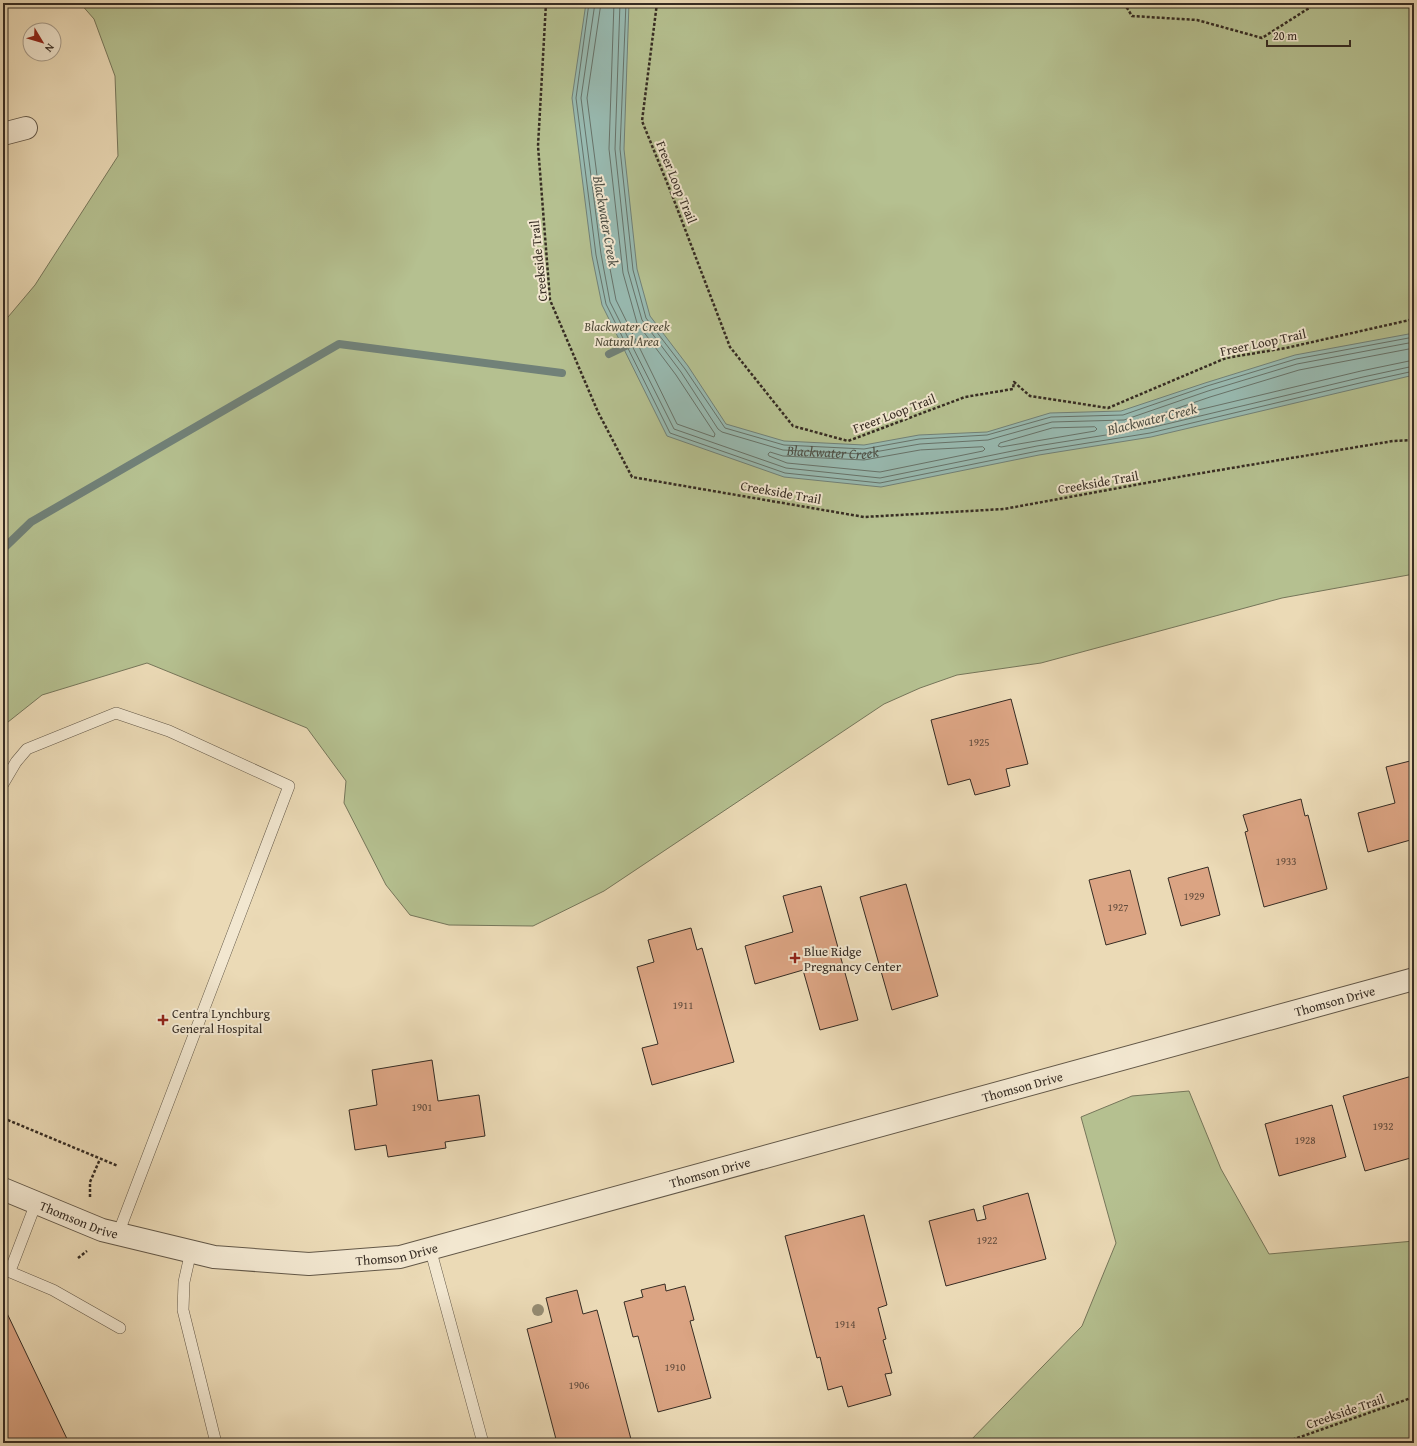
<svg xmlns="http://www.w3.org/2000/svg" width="1417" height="1446" viewBox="0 0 1417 1446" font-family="'Gentium Book Plus',serif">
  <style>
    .green { fill: #b5c090; stroke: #76765a }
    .water { fill: #98bab1; stroke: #718178 }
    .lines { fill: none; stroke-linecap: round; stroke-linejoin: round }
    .shore { stroke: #67736a; stroke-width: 1 }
    .stream { stroke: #718178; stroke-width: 8 }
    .building { fill: #dba483; stroke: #362c23 }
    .service-casing { stroke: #635848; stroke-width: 12 }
    .minor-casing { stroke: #635848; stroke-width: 24 }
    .path { stroke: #362c23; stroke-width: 2.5; stroke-dasharray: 3 2; stroke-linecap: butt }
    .service { stroke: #f2e7d0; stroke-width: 11 }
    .minor { stroke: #f2e7d0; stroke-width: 22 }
    .tree { fill: #958b71 }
    .poi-dot { fill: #8f2418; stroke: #f2e7d0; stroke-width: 1.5 }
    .labels { text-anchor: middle; stroke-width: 4; stroke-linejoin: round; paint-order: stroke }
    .number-label { font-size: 11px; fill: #5f4a3b }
    .street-label { font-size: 13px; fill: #362c23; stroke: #f2e7d0 }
    .park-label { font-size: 13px; font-style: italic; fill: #4f4a39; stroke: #f2e7d0 }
    .poi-label { font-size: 13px; fill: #362c23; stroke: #f2e7d0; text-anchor: start }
    .water-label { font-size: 14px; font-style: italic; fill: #4e5046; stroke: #f2e7d0 }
  </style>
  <rect width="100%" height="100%" fill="#ebdab6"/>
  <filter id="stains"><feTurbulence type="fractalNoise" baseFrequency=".005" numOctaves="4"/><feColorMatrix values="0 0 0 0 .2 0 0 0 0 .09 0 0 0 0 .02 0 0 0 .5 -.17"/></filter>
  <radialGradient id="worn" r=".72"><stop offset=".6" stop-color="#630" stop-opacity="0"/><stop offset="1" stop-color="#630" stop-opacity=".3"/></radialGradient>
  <!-- green -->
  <path class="green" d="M80,3H1414V574L1282,598L1041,663L957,675L920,688L884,704L604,891L533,926L449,925L410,915L386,885L344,803L346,781L307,728L147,663L42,695L3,726V323L35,285L118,156L115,76L94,19Z
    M1189,1091L1221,1169L1269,1254L1414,1241V1443H968L1082,1326L1116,1243L1081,1117L1132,1096Z"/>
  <!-- water -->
  <path class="water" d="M586,3H629L624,149L637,269L650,316L688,366L726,424L784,441L864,445L919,435L987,432L1050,413L1121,411L1205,383L1295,355L1414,333V375L1151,437L1039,455L881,487L784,477L667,436L602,305L592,256L572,98Z"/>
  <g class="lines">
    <!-- shore -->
    <g class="shore">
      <path d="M589,3L576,98L596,255L606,304L670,433L785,473L880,483L1038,451L1150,433L1364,382L1414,371"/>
      <path d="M595,3L581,98L601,254L610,302L674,429L786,468L880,478L1037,446L1150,428L1363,377L1414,366"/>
      <path d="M601,3L587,98L607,253L616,300L677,424L714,437L715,434L676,375L637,323L623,273L609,149L614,3"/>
      <path id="s1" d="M620,3L615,149L628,271L642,320L681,372L718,429L722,432L783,450L863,454L920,444L988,440L1052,422L1124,420L1208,391L1297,364L1414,342"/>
      <path d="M626,3L620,149L633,270L646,318L685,369L725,428L784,445L864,449L919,439L987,435L1051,417L1123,415L1207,386L1296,359L1414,337"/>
      <path d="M1414,348L1299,370L1210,397L1146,419L1144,421L1148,422L1361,371L1414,360"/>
      <path d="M1095,427L1097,429L1095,431L1001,447L998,446L1000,443L1052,428Z"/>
      <path d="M983,447L985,449L983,451L880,472L787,463L769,456L768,454L770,452L783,456L864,460L920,450Z"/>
    </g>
    <!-- stream -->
    <path class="stream" d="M609,354L632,343
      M3,549L31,522L339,344L562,373"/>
  </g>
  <!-- building -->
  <path class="building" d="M1011,699L1028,764L1006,769L1010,786L975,795L970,779L948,785L931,720Z
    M1414,760V839L1368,852L1358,813L1395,803L1386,767Z
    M1301,799L1305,816L1308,815L1327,889L1264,907L1245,832L1248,831L1243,815Z
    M1208,867L1220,915L1181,926L1168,878Z
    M1130,870L1146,934L1106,945L1089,880Z
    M906,884L938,996L892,1010L860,897Z
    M821,886L858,1020L820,1030L803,970L755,984L745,946L793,932L783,896Z
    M691,928L697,950L702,948L734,1062L652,1085L642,1048L658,1044L637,967L654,962L648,940Z
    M432,1060L438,1101L479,1095L485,1136L445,1142L446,1148L388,1157L386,1145L355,1150L349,1110L377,1105L372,1070Z
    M1412,1076L1414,1082V1157L1365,1171L1343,1096Z
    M1332,1105L1346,1157L1279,1176L1265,1124Z
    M1028,1193L1046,1259L946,1286L929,1221L974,1209L977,1221L986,1219L983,1206Z
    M864,1215L887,1305L878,1308L886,1339L883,1340L892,1373L885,1374L891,1395L848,1407L842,1386L828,1390L820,1357L817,1358L785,1236Z
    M665,1284L666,1291L685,1286L694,1320L690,1321L711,1398L658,1412L638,1336L633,1337L624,1302L643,1297L641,1290Z
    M577,1290L583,1314L597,1310L632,1443H583L582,1441L574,1443H557L527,1329L552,1322L546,1298Z
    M4,1307L69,1443H3Z"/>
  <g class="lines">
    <defs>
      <path id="service" d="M3,784L16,762L27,749L116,713L169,731L289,786L118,1234
        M430,1248L483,1443
        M191,1251L184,1282L183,1310L216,1443
        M3,1269L53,1290L120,1328
        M10,1271L36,1203"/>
      <g id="minor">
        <path d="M3,134L26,128"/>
        <path id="s2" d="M3,1189L102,1230L214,1257L309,1264L400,1257L1414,979"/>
      </g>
    </defs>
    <!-- service casing -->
    <use href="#service" class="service-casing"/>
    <!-- minor casing -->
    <use href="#minor" class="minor-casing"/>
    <!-- path -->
    <path class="path" d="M546,3L538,146L550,300L598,412L632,477L864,517L1004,509L1184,476L1393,441L1414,440
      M657,3L642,121L672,195L730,347L793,426L848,441L965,397L1013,389L1014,382L1030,396L1108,408L1226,358L1286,348L1414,319
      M1124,3L1132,16L1197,20L1262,38L1317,3
      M3,1118L118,1166
      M90,1197V1182L100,1159
      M78,1258L87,1251
      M1283,1443L1414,1397"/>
    <!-- service -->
    <use href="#service" class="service"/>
    <!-- minor -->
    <use href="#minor" class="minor"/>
  </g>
  <!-- trees -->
  <circle class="tree" cx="538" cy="1310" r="6"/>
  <!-- markers -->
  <g class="poi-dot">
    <path d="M793 952h4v4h4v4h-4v4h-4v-4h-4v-4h4z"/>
    <path d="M161 1014h4v4h4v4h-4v4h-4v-4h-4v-4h4z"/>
  </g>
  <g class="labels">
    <!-- number labels -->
    <g class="number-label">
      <text x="979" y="746">1925</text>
      <text x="1286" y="865">1933</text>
      <text x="1194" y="900">1929</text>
      <text x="1118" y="911">1927</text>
      <text x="683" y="1009">1911</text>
      <text x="422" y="1111">1901</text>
      <text x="1383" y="1130">1932</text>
      <text x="1305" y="1144">1928</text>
      <text x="987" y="1244">1922</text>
      <text x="845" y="1328">1914</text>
      <text x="675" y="1371">1910</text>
      <text x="579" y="1389">1906</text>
    </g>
    <!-- street labels -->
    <g class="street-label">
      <text transform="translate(677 182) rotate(68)" y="5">Freer Loop Trail</text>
      <text transform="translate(538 261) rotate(-96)" y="5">Creekside Trail</text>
      <text transform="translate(1263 342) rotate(-12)" y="5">Freer Loop Trail</text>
      <text transform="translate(894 413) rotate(-21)" y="5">Freer Loop Trail</text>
      <text transform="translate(1098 482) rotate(-10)" y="5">Creekside Trail</text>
      <text transform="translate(781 492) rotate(10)" y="5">Creekside Trail</text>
      <text dy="5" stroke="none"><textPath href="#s2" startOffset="1378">Thomson Drive</textPath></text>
      <text dy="5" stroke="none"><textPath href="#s2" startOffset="1054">Thomson Drive</textPath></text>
      <text dy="5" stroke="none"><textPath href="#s2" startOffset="730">Thomson Drive</textPath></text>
      <text dy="5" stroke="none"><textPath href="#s2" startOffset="82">Thomson Drive</textPath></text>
      <text dy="5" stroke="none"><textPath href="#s2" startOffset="406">Thomson Drive</textPath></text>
      <text transform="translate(1345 1411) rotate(-19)" y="5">Creekside Trail</text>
    </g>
    <!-- park labels -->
    <g class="park-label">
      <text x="627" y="331">Blackwater Creek<tspan x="627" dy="15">Natural Area</tspan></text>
    </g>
    <!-- poi labels -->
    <g class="poi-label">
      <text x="804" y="956">Blue Ridge<tspan x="804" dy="15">Pregnancy Center</tspan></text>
      <text x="172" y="1018">Centra Lynchburg<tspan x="172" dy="15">General Hospital</tspan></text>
    </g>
    <!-- water labels -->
    <g class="water-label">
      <text transform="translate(606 221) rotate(80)" y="5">Blackwater Creek</text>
      <text transform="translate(1152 419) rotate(-14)" y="5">Blackwater Creek</text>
      <text dy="5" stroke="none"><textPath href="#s1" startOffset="571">Blackwater Creek</textPath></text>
    </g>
  </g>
  <!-- margin -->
  <rect width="1417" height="1446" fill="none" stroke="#ebdab6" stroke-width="16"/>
  <rect x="4" y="4" width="1409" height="1438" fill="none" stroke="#362c23" stroke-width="2"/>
  <rect x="8" y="8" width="1401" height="1430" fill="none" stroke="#362c23"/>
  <!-- north arrow -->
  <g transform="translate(42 42) rotate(128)"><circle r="19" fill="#f2e7d0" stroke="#a79c8b"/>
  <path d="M0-3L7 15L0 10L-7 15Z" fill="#8f2418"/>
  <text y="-6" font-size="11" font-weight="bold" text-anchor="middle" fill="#362c23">N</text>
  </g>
  <!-- scale -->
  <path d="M1267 40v6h83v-6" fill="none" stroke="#362c23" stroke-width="2"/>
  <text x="1273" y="40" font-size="12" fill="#362c23" stroke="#f2e7d0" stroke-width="3" paint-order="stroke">20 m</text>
  <rect width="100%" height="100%" filter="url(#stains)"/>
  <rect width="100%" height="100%" fill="url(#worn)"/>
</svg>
